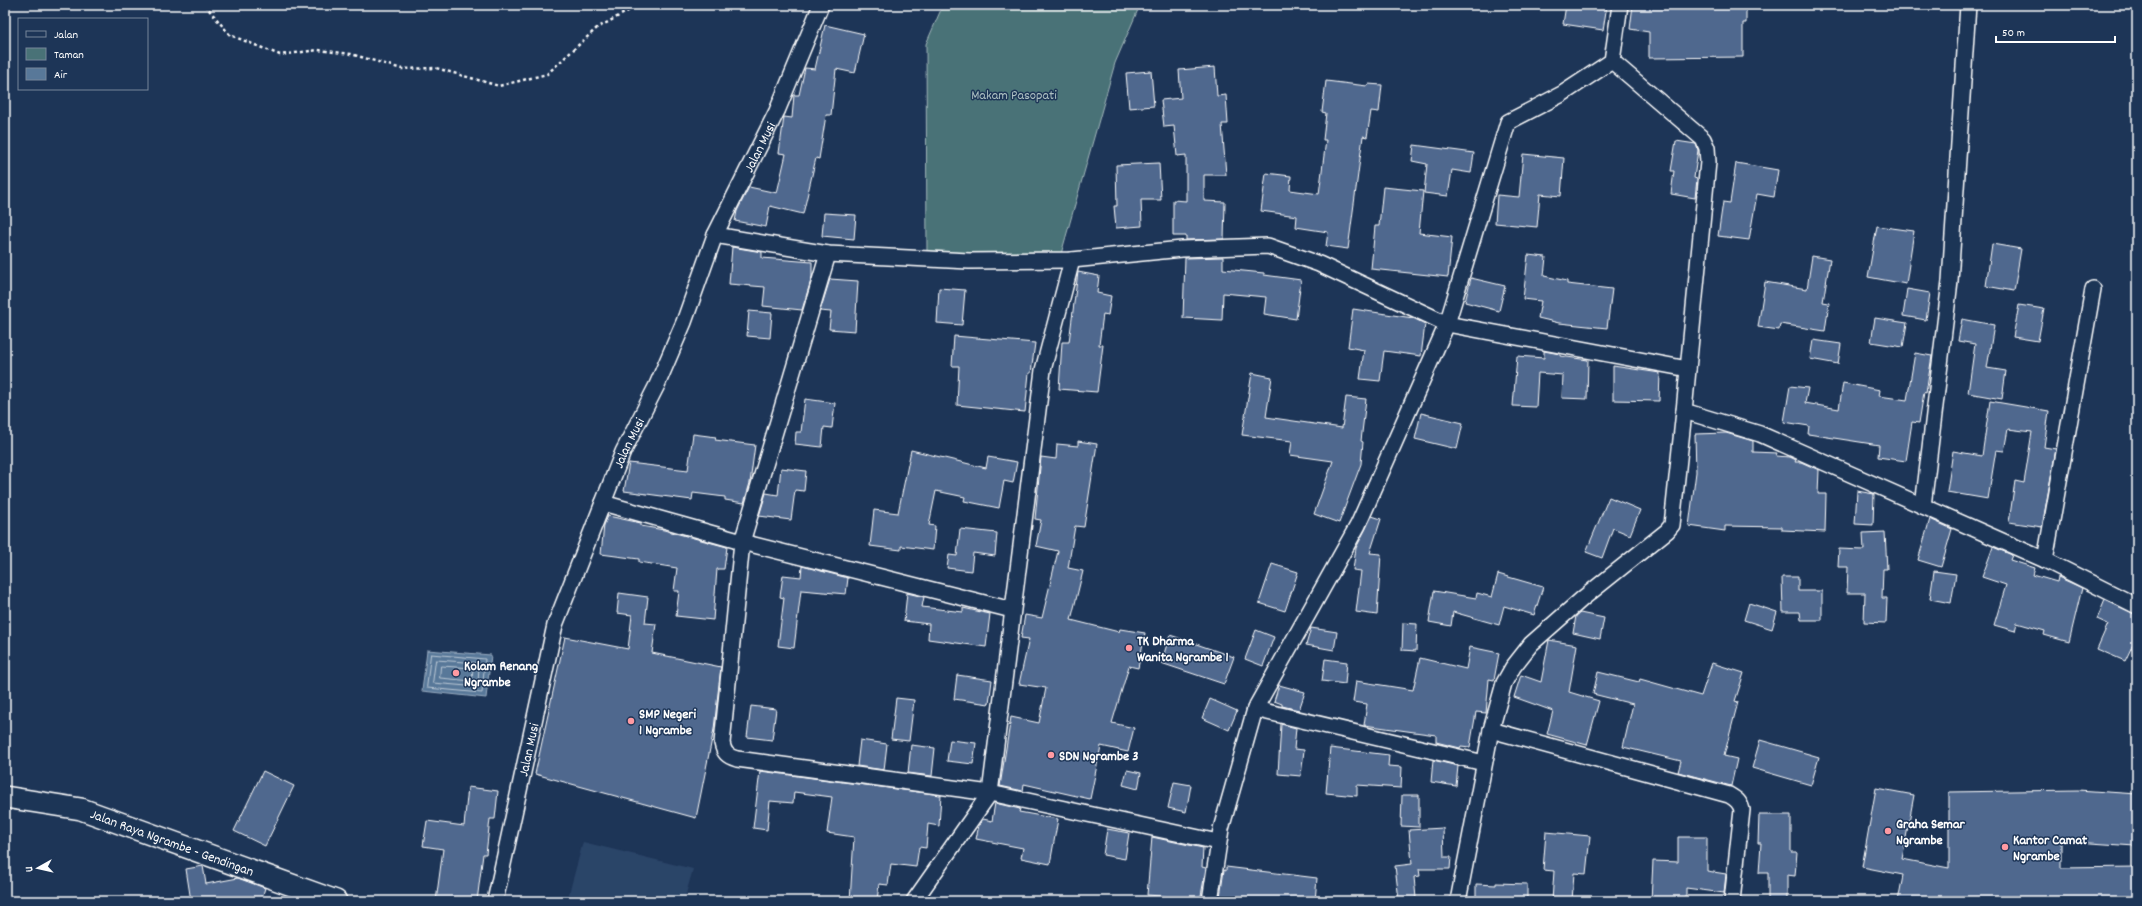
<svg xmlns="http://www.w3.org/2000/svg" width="2142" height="906" viewBox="0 0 2142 906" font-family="Dekko,sans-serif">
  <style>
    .built { fill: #2c4468 }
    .green { fill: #497277; stroke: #a4b8bb }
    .water { fill: #587899; stroke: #9baec2 }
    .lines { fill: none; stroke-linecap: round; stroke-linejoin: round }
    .shore { stroke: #bcc9d6; stroke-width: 1 }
    .building { fill: #4f688e; stroke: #fff }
    .street-casing { stroke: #fff; stroke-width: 18 }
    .secondary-casing { stroke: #fff; stroke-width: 24 }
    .path { stroke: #fff; stroke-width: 2.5; stroke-dasharray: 3 3; stroke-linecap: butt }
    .street { stroke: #1d3557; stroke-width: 15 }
    .secondary { stroke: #1d3557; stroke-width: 21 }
    .poi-dot { fill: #ff9aa2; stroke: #1d3557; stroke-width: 1.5 }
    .labels { text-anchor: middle; stroke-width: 3; stroke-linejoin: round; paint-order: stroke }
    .park-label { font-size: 14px; fill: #adc0c2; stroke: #1d3557 }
    .street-label { font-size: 14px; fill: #fff; stroke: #1d3557 }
    .poi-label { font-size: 14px; font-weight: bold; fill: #fff; stroke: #1d3557; text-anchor: start }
  </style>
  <rect width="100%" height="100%" fill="#1d3557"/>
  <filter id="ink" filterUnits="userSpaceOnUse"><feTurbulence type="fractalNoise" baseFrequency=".025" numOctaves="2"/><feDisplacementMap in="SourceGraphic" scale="8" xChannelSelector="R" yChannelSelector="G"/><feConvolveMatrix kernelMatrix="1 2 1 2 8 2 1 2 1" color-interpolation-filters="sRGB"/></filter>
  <g filter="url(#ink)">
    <!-- built -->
    <path class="built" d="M583,842L693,869L684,901H567Z"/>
    <!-- green -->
    <path class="green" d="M943,5H1140L1115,63L1061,254H927L926,44Z"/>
    <!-- water -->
    <path class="water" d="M427,650L491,655L486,698L422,691Z"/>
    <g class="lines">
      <!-- shore -->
      <path class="shore" d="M431,654L485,659L482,693L427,688Z
        M436,660L479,663L478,687L433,683Z
        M441,666L473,668L472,681L440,678Z"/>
    </g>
    <!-- building -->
    <path class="building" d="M1566,5H1607L1603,30L1563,24Z
      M1633,5H1746V23H1743V57L1649,58V32L1630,29Z
      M825,25L864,34L855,73L836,69L831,115H826L819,159L816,158L803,214L770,206L766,227L735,221L737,211L749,187L777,193L786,154L779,153L784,117L792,118L794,95H799L805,68L815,69Z
      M1215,67L1217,96L1226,95L1228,124H1222L1226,175H1204V201L1225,202L1224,239L1186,240V236H1173V200L1186,201V155L1177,156L1174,126L1164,127L1161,100L1181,98L1179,70Z
      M1151,71L1154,106L1129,108L1126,73Z
      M1326,81L1367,86L1368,84L1382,85L1379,112L1371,111L1367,137L1363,136L1348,249L1326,246L1328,232L1296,227L1297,216L1261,211L1266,173L1291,176L1290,190L1319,194L1326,140H1323L1326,113L1322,112Z
      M1676,141L1696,144L1698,150L1694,178L1697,179L1695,198L1671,194L1674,171H1671Z
      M1414,145L1474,153L1471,173L1452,170L1448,196L1424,193L1427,164L1412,161Z
      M1523,154L1564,158L1561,196L1540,194L1537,227L1495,223L1497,195L1519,197Z
      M1159,163L1161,200H1141L1142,226L1116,228L1114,206H1117L1116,165Z
      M1736,163L1778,170L1774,197L1757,194L1749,240L1718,236L1723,202L1730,203Z
      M1383,187L1423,191L1419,233L1452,237L1448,277L1371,269L1375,226H1379Z
      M824,213L856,215L854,239L822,236Z
      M1877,226L1914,231L1906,284L1868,277Z
      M1992,244L2021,249L2014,291L1986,286Z
      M732,247L762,252V258L812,262V277L802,310L763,306L765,287L729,284Z
      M1528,255L1546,257L1544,276L1567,281V284L1612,289L1607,328L1559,323L1538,318L1541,301L1523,299Z
      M1812,256L1830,259L1823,302L1829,303L1825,331L1780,324L1779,330L1758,327L1765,282L1807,289Z
      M1223,257V269L1264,273V275L1301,280L1296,319L1264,314L1266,297L1223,293L1222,320L1183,318L1185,258Z
      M1078,272L1099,276L1097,293L1111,296L1108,315L1103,314L1099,345H1103L1097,392L1059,389L1062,342H1069Z
      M1471,278L1505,286L1499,311L1465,302Z
      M830,279L858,281L855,331L829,329L831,312L820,311Z
      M939,288L965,290L962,325L937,323Z
      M1907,289L1930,293L1926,320L1903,316Z
      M2019,305L2044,309L2038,341L2013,337Z
      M1353,309L1413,318L1425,324L1421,356L1384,351L1380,381L1360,379L1364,350L1348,347Z
      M749,311L772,313L770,338L747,336Z
      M1875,318L1907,323L1903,347L1871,342Z
      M1962,319L1994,325L1987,368L2006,371L2002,399L1968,393L1975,344L1958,341Z
      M954,336L1035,343L1031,373H1029L1025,412L957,405L959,366H952Z
      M1813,340L1841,344L1838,364L1810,359Z
      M1544,351L1560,354V356L1588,360L1587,399L1562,398L1563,375L1538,373L1536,407L1513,406L1517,356L1544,358Z
      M1915,353L1932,356L1926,393L1924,392L1919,423L1912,422L1906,461L1878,457L1879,445L1808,434L1809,426L1784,422L1790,386L1808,388L1805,403L1839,409L1843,383L1880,390L1879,396L1907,400Z
      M1613,366L1660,373L1659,401L1613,400Z
      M1252,373L1272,377L1266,417L1342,428L1346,397L1366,399L1361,441L1363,442L1361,464L1339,523L1314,514L1333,461L1290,455L1292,441L1242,435Z
      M805,399L835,403L832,428L824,427L822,447L795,444L796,432H801Z
      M1990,401L2049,411L2044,447L2056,449L2042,527L2009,522L2015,481L2024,483L2032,432L2008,429L2004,451L1996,450L1988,499L1947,492L1953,451L1982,456Z
      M1421,413L1463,423L1457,449L1415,439Z
      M1726,433L1753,441V452L1777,453L1776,456L1790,457L1796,460L1795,462H1801L1819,470L1818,494H1826L1825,532L1782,530V527L1725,526V531L1689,526L1696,472L1695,434Z
      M693,434L716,437L715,440L755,445L750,483L744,503L725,500V497L693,493L692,500L624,491L629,463L688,470Z
      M1078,441L1097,444L1084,527L1075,526L1068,568L1083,571L1071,620L1119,632L1120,629L1145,633L1138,668L1129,666L1112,723L1134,728L1128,752L1101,746L1090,799L1024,784L1023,791L1000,786L1011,717L1039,723L1046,688L1019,684L1029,639L1021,638L1025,615L1042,618L1058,551L1036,546L1041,520L1035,519L1041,457L1056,459L1057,444L1078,446Z
      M911,450L986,468L988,457L1017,462L1013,483L1004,481L999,508L964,501L965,497L936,491L929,525L935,526L933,550L901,546V550L870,546L874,510L898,513Z
      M781,468L806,471L804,491L795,490L791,520L759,516L766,493L778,495Z
      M1857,491L1874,494L1873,525L1855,524Z
      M1609,497L1640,510L1630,535L1613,528L1602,558L1586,552Z
      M608,516L641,523V526L664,530L727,547L724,569H717L713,620L676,616L679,591H674L677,568L639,562V559L601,554L604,525Z
      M1372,516L1381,519L1370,553L1381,554L1377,615L1356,612L1361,571L1353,570L1356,548Z
      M1930,519L1952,529L1941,567L1918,560Z
      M960,529L997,533L995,556L973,553L971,571L947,568L949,555L957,556Z
      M1885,532L1887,569H1883L1882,598H1887L1886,623L1864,622L1865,593H1847L1848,567H1838L1839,549L1864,550L1863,533Z
      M1993,547L2012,555L2010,560L2035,568L2033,575L2057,582L2058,577L2082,588L2069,642L2044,635L2045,631L2017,623L2015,631L1994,625L2006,585L1982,577Z
      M1272,564L1298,572L1285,611L1259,603Z
      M802,566L848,578L846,594L801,590L794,648L778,646L784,598L780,597L783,575L801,577Z
      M1934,571L1956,574L1951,603L1930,599Z
      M1498,574L1543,587L1534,615L1504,606L1499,625L1453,612L1451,626L1429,622L1434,591L1476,598L1477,593L1492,597Z
      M1782,577H1798V591H1822V620H1801L1800,612H1783Z
      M619,593L648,597L645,623L656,624L652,653L721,667L714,729L696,818L535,774L565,637L628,649L632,615L617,613Z
      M907,593L924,597L922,607L963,612V608L990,614L986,647L928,639L929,624L904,621Z
      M2105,600L2137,615V636L2125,661L2097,649L2108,624L2097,619Z
      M1749,603L1777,612L1772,629L1744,620Z
      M1580,613L1604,618L1600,639L1573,633L1576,616Z
      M1403,623L1417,624L1416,651L1402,650Z
      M1311,628L1337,632L1334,650L1306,645Z
      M1256,630L1274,637L1263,666L1245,659Z
      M1170,635L1234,657L1224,684L1161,663Z
      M1549,640L1577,645L1569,692L1599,701L1587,745L1547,734L1553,711L1514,697L1521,675L1541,682Z
      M1470,647L1499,653L1494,680L1489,679L1486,713L1476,712L1470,747L1461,746L1460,748L1436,742V735L1364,725L1367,704L1353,702L1356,681L1413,690L1420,658L1466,669Z
      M1325,659L1347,662L1345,684L1322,681Z
      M1712,663L1744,673L1735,701L1738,702L1724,756L1737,759L1731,786L1678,772L1681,761L1623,747L1633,704L1593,694L1598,672L1639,682L1640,679L1701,696Z
      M957,675L992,680L989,704L954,699Z
      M1279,685L1305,692L1299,710L1282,706V704L1274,701Z
      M896,698L914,700L909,741L891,739Z
      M1210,699L1237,711L1229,730L1202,718Z
      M751,706L776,709L772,740L747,737Z
      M1281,724L1296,728L1294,749L1304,750L1301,776L1278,774Z
      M860,740L887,744L884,770L857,766Z
      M950,740L976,743L973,764L947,761Z
      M1760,740L1819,757L1811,785L1752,768Z
      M911,745L935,748L932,776L908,773Z
      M1330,748L1389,755L1388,766L1402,767L1401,788L1357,785V796L1326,793Z
      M1433,760L1458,766L1456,786L1431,782Z
      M1127,770L1141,773L1138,789L1123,785Z
      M263,771L294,786L265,846L234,831Z
      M760,771L941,795L939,826L928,824L926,848L919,847L916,867L891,864L888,885L879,884L877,901H850L854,837L827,833L832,797L794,792L793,803L770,801L767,830L753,828Z
      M1174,782L1191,785L1186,812L1168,808Z
      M468,787L498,791L495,819H490L486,854H483L477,901H436L443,849L423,846L427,821L464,826Z
      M1876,788L1914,795L1902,859L1949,868V792L2078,790L2137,794L2135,846L2061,841V868L2137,867V901H1898L1903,875L1862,867Z
      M1402,795H1419V827L1401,826Z
      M995,803L1020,809L1019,812L1058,819L1050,864L1021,858L1023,848L976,839L979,825L983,819L992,821Z
      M1759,815H1791V852H1797L1795,876L1787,875V901H1768V873H1759L1761,843H1758Z
      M1443,828L1444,857H1451L1450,869H1419L1420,876L1414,877L1416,898L1399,900L1395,866L1412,864L1409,830Z
      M1107,829L1129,833L1125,859L1103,855Z
      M1546,832L1590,836L1586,874L1574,873L1572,901H1552L1554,871L1543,870Z
      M1152,837L1203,848L1202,867L1206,868L1200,901H1173L1174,897L1147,895Z
      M1678,837H1707V871L1726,874L1724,893L1686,888V901H1651L1653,861L1678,862Z
      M203,866L206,884L238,878L265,888L261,901H191L186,869Z
      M1226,867L1317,878L1315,901H1262L1220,897L1224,870L1226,871Z
      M1496,883L1527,884V901H1476V884L1496,885Z"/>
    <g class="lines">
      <defs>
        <g id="street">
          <path d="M1612,61L1703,139L1707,148L1708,162L1684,411L1760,434L2045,560L2137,606"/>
          <path d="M715,235L828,254L969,261L1072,260L1182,249L1268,246L1319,264L1447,324L1688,369"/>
          <path d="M828,254L742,542L722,743C724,753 727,756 737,759L990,793L1218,842"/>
          <path d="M603,503L742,542L1012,610"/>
          <path d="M1923,506L1950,281L1968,5"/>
          <path d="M2045,560L2093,289"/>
          <path d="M1255,709L1484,763"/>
          <path d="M1491,730L1729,795C1736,799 1740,802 1742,810L1732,901"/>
          <path id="s1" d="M495,901L555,625L623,452L657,385L684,322L715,235L777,111L821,5"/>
          <path d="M914,901L990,793L1043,370L1072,260"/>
          <path d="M1210,901L1221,829L1255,709L1358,525L1447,324L1508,122L1562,94L1612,61L1620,5"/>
          <path d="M1458,901L1491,730L1504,683L1513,667L1531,644L1582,599L1667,531L1672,525L1684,411"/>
        </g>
        <g id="secondary">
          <path id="s2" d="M5,797L81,809L336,901"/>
        </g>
      </defs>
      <!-- street casing -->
      <use href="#street" class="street-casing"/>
      <!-- secondary casing -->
      <use href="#secondary" class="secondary-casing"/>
      <!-- path -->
      <path class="path" d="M205,5L230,35L280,55L318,50L351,54L402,69L436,68L499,86L547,74L597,28L639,5"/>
      <!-- street -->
      <use href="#street" class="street"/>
      <!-- secondary -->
      <use href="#secondary" class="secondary"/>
    </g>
  </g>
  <!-- markers -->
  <g class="poi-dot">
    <circle cx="1129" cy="648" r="4"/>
    <circle cx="456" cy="673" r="4"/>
    <circle cx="631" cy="721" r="4"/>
    <circle cx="1051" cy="755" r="4"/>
    <circle cx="1888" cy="831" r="4"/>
    <circle cx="2005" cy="847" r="4"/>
  </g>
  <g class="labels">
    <!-- park labels -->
    <g class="park-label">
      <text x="1014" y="99">Makam Pasopati</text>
    </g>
    <!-- street labels -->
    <g class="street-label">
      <text dy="5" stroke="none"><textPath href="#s1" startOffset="803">Jalan Musi</textPath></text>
      <text dy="5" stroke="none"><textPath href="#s1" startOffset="479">Jalan Musi</textPath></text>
      <text dy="5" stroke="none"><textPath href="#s1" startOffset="155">Jalan Musi</textPath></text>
      <text dy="5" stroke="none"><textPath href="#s2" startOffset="174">Jalan Raya Ngrambe - Gendingan</textPath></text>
    </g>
    <!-- poi labels -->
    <g class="poi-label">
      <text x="1137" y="645">TK Dharma<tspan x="1137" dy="16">Wanita Ngrambe 1</tspan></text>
      <text x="464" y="670">Kolam Renang<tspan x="464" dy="16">Ngrambe</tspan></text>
      <text x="639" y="718">SMP Negeri<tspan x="639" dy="16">1 Ngrambe</tspan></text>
      <text x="1059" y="760">SDN Ngrambe 3</text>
      <text x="1896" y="828">Graha Semar<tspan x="1896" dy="16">Ngrambe</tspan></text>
      <text x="2013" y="844">Kantor Camat<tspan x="2013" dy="16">Ngrambe</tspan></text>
    </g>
  </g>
  <!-- margin -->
  <rect width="2142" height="906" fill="none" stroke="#1d3557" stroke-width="20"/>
  <rect x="10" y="10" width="2122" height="886" fill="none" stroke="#fff" stroke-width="1.5" filter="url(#ink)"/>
  <!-- legend -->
  <rect x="18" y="18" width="130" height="72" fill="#1d3557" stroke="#77869a"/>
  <rect x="26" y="31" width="20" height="6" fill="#1d3557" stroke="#77869a"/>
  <text x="54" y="38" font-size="12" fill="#ffffff">Jalan</text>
  <rect x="26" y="48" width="20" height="12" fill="#497277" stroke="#77869a"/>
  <text x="54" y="58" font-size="12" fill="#ffffff">Taman</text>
  <rect x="26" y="68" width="20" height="12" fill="#587899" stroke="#77869a"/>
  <text x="54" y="78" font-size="12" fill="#ffffff">Air</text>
  <!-- north arrow -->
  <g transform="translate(38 868) rotate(262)" stroke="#1d3557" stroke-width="3" paint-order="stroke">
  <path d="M0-3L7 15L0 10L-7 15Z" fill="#ffffff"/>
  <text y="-6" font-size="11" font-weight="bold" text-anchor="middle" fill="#ffffff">U</text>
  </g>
  <!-- scale -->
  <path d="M1996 36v6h119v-6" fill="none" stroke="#ffffff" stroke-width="2"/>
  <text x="2002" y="36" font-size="12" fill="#ffffff" stroke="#1d3557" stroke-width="3" paint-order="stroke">50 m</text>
</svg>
